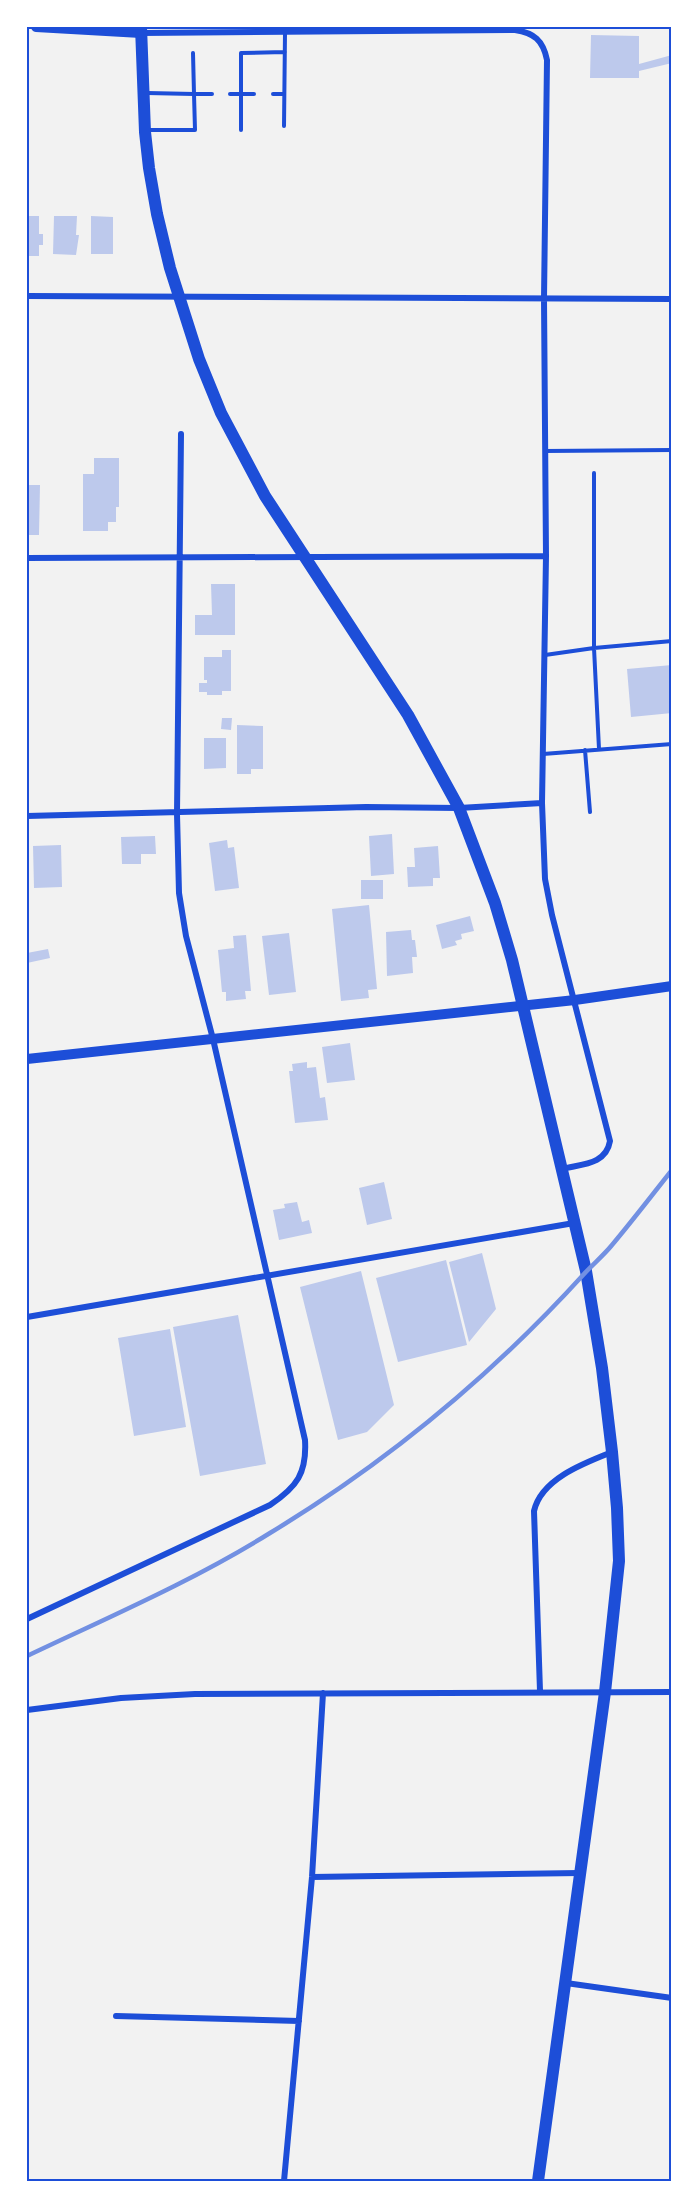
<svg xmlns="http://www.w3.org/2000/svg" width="699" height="2208" viewBox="0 0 699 2208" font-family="Arial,sans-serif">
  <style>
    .building { fill: #bdc9ec }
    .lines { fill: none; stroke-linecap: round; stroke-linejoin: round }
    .service { stroke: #1d4ed8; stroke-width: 4 }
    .minor { stroke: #1d4ed8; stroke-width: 6 }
    .tertiary { stroke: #1d4ed8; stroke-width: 10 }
    .primary { stroke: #1d4ed8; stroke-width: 12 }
    .rail { stroke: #7290e2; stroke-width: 4.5 }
    .neatline { fill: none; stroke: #1d4ed8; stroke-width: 2 }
  </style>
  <rect width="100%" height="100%" fill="#f2f2f2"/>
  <!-- building -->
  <path class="building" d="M591,35L639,36V64L672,55V63L639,71V78H590Z
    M27,216H39V234H43V245H39V256H27Z
    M54,216H77L76,235H79L76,255L53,254Z
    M91,216L113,217V254H91Z
    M94,458H119V507H116V522H108V531H83V474H94Z
    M27,485H40L39,535H27Z
    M211,584H235V635H195V615H212Z
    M222,650H231V691H222V695H207V692H199V683H207V680H204V657H222Z
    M672,665V713L631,717L627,669Z
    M222,718H232L231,730L221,729Z
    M237,725L263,726V769H251V774H237Z
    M204,738H226V768L204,769Z
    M392,834L394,874L371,876L369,836Z
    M155,836L156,854H141V864H122L121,837Z
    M227,840L228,848L234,847L239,888L215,891L209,843Z
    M61,845L62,887L34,888L33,846Z
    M438,846L440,878H433V886L408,887L407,867H415L414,848Z
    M361,880H383V899H361Z
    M369,905L377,989L368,990L369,998L341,1001L332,909Z
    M470,916L474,931L461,934L462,939L455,941L457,945L442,949L436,925Z
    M411,930L412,940H415L417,957H412L413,973L387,976L386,932Z
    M289,933L296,992L269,995L262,936Z
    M246,935L251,991H245L246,999L226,1001V992H222L218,950L234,948L233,936Z
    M48,949L50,958L27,963V953Z
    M350,1043L355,1080L327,1083L322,1047Z
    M307,1062V1068L316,1067L320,1098L325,1097L328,1120L295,1123L289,1071H293L292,1064Z
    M384,1182L392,1219L367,1225L359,1188Z
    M297,1202L302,1222L309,1220L312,1233L279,1240L273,1210L285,1208L284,1204Z
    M482,1253L496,1309L469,1342L449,1262Z
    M446,1260L467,1345L398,1362L376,1278Z
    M361,1271L394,1405L367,1432L338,1440L300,1287Z
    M238,1315L266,1464L200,1476L173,1327Z
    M170,1329L186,1427L134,1436L118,1338Z"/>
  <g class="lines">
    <!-- service -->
    <path class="service" d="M193,53L194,94H212
      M147,93L194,94L195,130H148
      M230,94H254
      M273,94H284
      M284,126L285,33
      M241,130V53L285,52
      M545,451L672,450
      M545,655L594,648V473
      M599,749L594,648L672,641
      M585,750L590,812
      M543,754L672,744"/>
    <!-- minor -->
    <path class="minor" d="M141,33L515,30C534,33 543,40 547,60L544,299L546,556L542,803L545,879L552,915L610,1141C606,1165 581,1164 562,1169
      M27,296L672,299
      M27,558L546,556
      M27,816L366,807L459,808L542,803
      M27,1317L574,1223
      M27,1619L270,1505C297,1487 307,1473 305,1440L213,1039L186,936L179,893L177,814L181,434
      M540,1691L534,1511C541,1479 584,1463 612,1452
      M27,1710L121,1698L195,1694L672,1692
      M312,1877L580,1873
      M566,1983L672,1998
      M116,2016L299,2021
      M284,2181L312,1877L323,1693"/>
    <!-- tertiary -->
    <path class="tertiary" d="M36,27L141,33
      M27,1059L575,1000L672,986"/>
    <!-- primary -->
    <path class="primary" d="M141,27L145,132L149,168L157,214L170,268L199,359L221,413L265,496L408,715L459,808L495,903L512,960L586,1271L602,1368L612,1452L617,1508L619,1561L605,1692L538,2181"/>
    <!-- rail -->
    <path class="rail" d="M27,1656C109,1617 193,1581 270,1533C386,1463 493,1374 584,1274C593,1264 604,1255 612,1245C633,1220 652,1195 672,1170"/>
  </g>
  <!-- border -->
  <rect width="699" height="2208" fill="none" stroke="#ffffff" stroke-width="57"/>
  <rect x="28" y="28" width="642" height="2152" class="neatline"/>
</svg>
